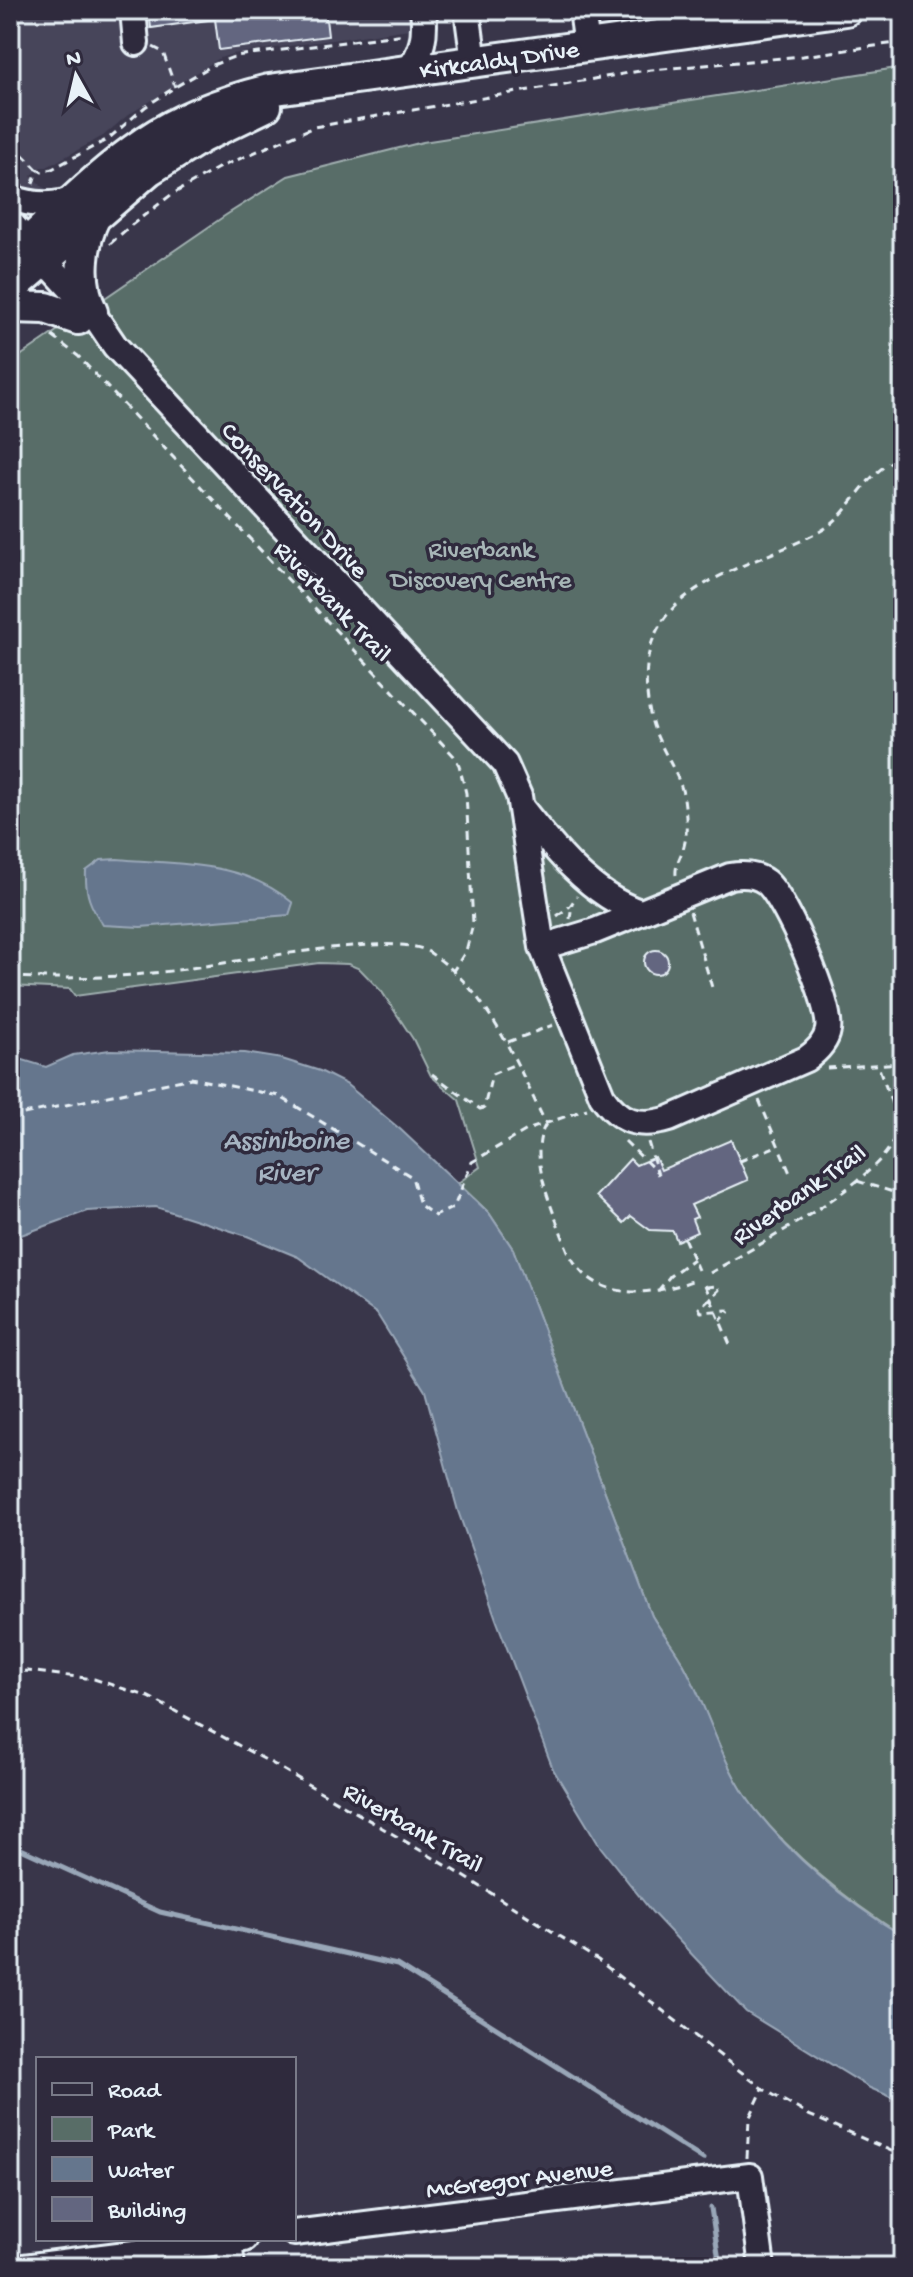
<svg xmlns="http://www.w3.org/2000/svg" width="913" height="2277" viewBox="0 0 913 2277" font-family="'Gochi Hand',sans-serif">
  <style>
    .built { fill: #46445a }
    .green { fill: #586d67; stroke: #a0afb0; stroke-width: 2 }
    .water { fill: #65768d; stroke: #99a7b8; stroke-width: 2 }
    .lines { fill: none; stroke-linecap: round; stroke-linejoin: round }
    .stream { stroke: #99a7b8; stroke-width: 5 }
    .building { fill: #636680; stroke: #e8f1f8; stroke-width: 2 }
    .minor-casing { stroke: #e8f1f8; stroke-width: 30 }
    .major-casing { stroke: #e8f1f8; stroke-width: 36 }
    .path { stroke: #e8f1f8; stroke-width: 3; stroke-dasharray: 8 6; stroke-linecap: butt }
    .minor { stroke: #2f2a3d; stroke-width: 24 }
    .major { stroke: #2f2a3d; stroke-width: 30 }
    .labels { text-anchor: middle; stroke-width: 7; stroke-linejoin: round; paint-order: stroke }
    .street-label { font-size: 26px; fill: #e8f1f8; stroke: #2f2a3d }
    .park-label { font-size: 26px; fill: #a7b6b7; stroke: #2f2a3d }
    .water-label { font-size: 28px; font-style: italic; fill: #a6b4c2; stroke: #2f2a3d }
  </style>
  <rect width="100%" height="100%" fill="#39364a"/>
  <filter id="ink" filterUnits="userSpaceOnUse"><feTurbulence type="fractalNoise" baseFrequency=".0125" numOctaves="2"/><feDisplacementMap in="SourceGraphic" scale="16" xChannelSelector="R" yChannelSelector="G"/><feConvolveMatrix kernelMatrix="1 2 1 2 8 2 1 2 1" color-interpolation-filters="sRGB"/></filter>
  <g filter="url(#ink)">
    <!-- built -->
    <path class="built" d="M10,10H436L438,25L233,54L220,58L128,115L103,136L47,167H41L31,176L50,193L10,229Z"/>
    <!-- green -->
    <path class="green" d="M903,67V1936C848,1901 796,1860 755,1809C722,1767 709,1713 685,1667C676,1649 662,1633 652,1616L513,1249L489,1213L458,1183L480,1167L459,1100L431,1076L413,1039L382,992L360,969L348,964L319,963L75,996L70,989L10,986V363L226,215L288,176L423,142Z"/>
    <!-- water -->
    <path class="water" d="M117,859C181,865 241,860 293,903L289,915L141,927L103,925C90,906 85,894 86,871L101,860Z
      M110,1050L245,1053L282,1059L320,1071L346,1084L401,1130L489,1213L513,1249L652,1616C662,1633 676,1649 685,1667C710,1713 722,1767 755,1809C795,1860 848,1903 903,1936V2102L870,2088L746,2012L652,1912L599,1845L553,1769L496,1619L458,1511L425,1391L377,1314L298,1257L247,1236L156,1207L87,1211L10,1239V1056L46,1067L73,1055Z"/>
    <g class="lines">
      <!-- stream -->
      <path class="stream" d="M10,1844L160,1912L397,1965L703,2159
        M711,2208L720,2267"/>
    </g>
    <!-- building -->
    <path class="building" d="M149,10H325L328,36L219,50L215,19L151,28Z
      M644 962a12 12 0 1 1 24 0a12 12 0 1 1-24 0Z
      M731,1140L748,1180L691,1205L697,1217L692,1219L697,1232L677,1241L673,1231L650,1230L631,1216L624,1223L596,1196L630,1159L636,1165L655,1157L661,1170Z"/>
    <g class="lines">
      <defs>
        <path id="minor" d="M133,10L136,43
          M467,10L474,62
          M582,10L587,46
          M407,71C423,53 426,34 423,10
          M10,197C32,206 55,207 78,198
          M10,222L92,312L115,346L505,764L519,796L542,947L602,1096C620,1122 639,1128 669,1119L806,1059C816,1052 826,1043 828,1030C833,1007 785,897 766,882C756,874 743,874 730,876L595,931L542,947
          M521,807C553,848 590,895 640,912
          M294,2233L750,2176L762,2267
          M229,2241L232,2267
          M24,2267L244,2239"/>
        <path id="major" d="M10,259C54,220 96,175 145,142C183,116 225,101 269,90L846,10
          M10,290L149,170L202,137L266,106
          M10,307L46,308L78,319
          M92,312C77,282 81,243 96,214"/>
      </defs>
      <!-- minor casing -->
      <use href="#minor" class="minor-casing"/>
      <!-- major casing -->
      <use href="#major" class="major-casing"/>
      <!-- path -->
      <path class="path" d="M153,47L163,52L175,87
        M10,151L18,150L37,169
        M33,184L37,169L42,172L52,169L108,139L145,107L175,87L213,65L236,56L405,34
        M110,244L129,227L171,195L218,168L314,127L640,71L803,56L903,42
        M52,336L78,356L454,756L459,765L466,793L473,924L466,951L453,971
        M676,875C675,864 681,857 684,846C688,832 686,813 684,798C679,770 656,745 650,714C625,585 733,577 819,532C853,514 861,473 903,456
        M690,912L713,991
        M557,916L570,906L577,896
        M570,919L572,903
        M10,977C60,979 112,978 162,972C212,967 391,930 427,951C488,988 516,1063 546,1124
        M508,1042L553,1025
        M827,1068L903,1063
        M432,1074L480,1109L484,1108L492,1074L518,1063
        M759,1100L790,1173
        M10,1117L191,1078L279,1096L412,1177L420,1205L435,1216L454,1207L472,1162L527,1130L587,1109
        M546,1124C526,1156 554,1212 566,1246C587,1301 645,1298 692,1281
        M625,1141L657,1172
        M648,1142L658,1175
        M894,1142L903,1129
        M740,1161L777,1146
        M857,1181L903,1195
        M684,1238L698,1270
        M710,1273C751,1249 883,1180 895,1136C900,1114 884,1085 878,1065
        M705,1285L731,1347
        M706,1287L718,1286L719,1290L699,1308L701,1312L728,1310L729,1312L720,1321
        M658,1291L670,1276L693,1259
        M10,1672L27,1671L94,1679L149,1697L275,1765L454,1870L598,1960L763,2089L809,2115L903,2156
        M747,2158L749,2119L763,2089"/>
      <!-- minor -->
      <use href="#minor" class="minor"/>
      <!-- major -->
      <use href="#major" class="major"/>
    </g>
  </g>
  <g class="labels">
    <!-- street labels -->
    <g class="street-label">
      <text transform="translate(499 58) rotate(-8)" y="9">Kirkcaldy Drive</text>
      <text transform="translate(296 499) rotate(47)" y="9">Conservation Drive</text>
      <text transform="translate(334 600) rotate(46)" y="9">Riverbank Trail</text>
      <text transform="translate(798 1193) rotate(-35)" y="9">Riverbank Trail</text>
      <text transform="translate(414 1826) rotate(30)" y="9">Riverbank Trail</text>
      <text transform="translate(519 2177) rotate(-7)" y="9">McGregor Avenue</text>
    </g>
    <!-- park labels -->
    <g class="park-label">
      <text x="481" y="557">Riverbank<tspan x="481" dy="30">Discovery Centre</tspan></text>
    </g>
    <!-- water labels -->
    <g class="water-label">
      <text x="286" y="1148">Assiniboine<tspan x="286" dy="32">River</tspan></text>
    </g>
  </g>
  <!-- margin -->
  <rect width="913" height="2277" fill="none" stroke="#2f2a3d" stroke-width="40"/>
  <rect x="20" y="20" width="873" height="2237" fill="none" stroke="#e8f1f8" stroke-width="3" filter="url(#ink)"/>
  <!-- legend -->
  <rect x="36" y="2057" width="260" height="184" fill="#2f2a3d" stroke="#797a88" stroke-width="2"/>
  <rect x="52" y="2083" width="40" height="12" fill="#2f2a3d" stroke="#797a88" stroke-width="2"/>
  <text x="108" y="2097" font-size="24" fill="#e8f1f8">Road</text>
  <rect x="52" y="2117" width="40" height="24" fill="#586d67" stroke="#797a88" stroke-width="2"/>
  <text x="108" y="2137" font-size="24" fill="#e8f1f8">Park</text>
  <rect x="52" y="2157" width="40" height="24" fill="#65768d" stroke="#797a88" stroke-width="2"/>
  <text x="108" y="2177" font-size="24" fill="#e8f1f8">Water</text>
  <rect x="52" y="2197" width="40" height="24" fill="#636680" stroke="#797a88" stroke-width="2"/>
  <text x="108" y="2217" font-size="24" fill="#e8f1f8">Building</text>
  <!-- north arrow -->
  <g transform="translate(76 76) rotate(352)" stroke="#2f2a3d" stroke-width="6" paint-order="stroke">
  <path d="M0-6L14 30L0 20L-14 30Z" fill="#e8f1f8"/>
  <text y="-12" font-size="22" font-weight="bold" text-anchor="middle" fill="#e8f1f8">N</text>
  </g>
</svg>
